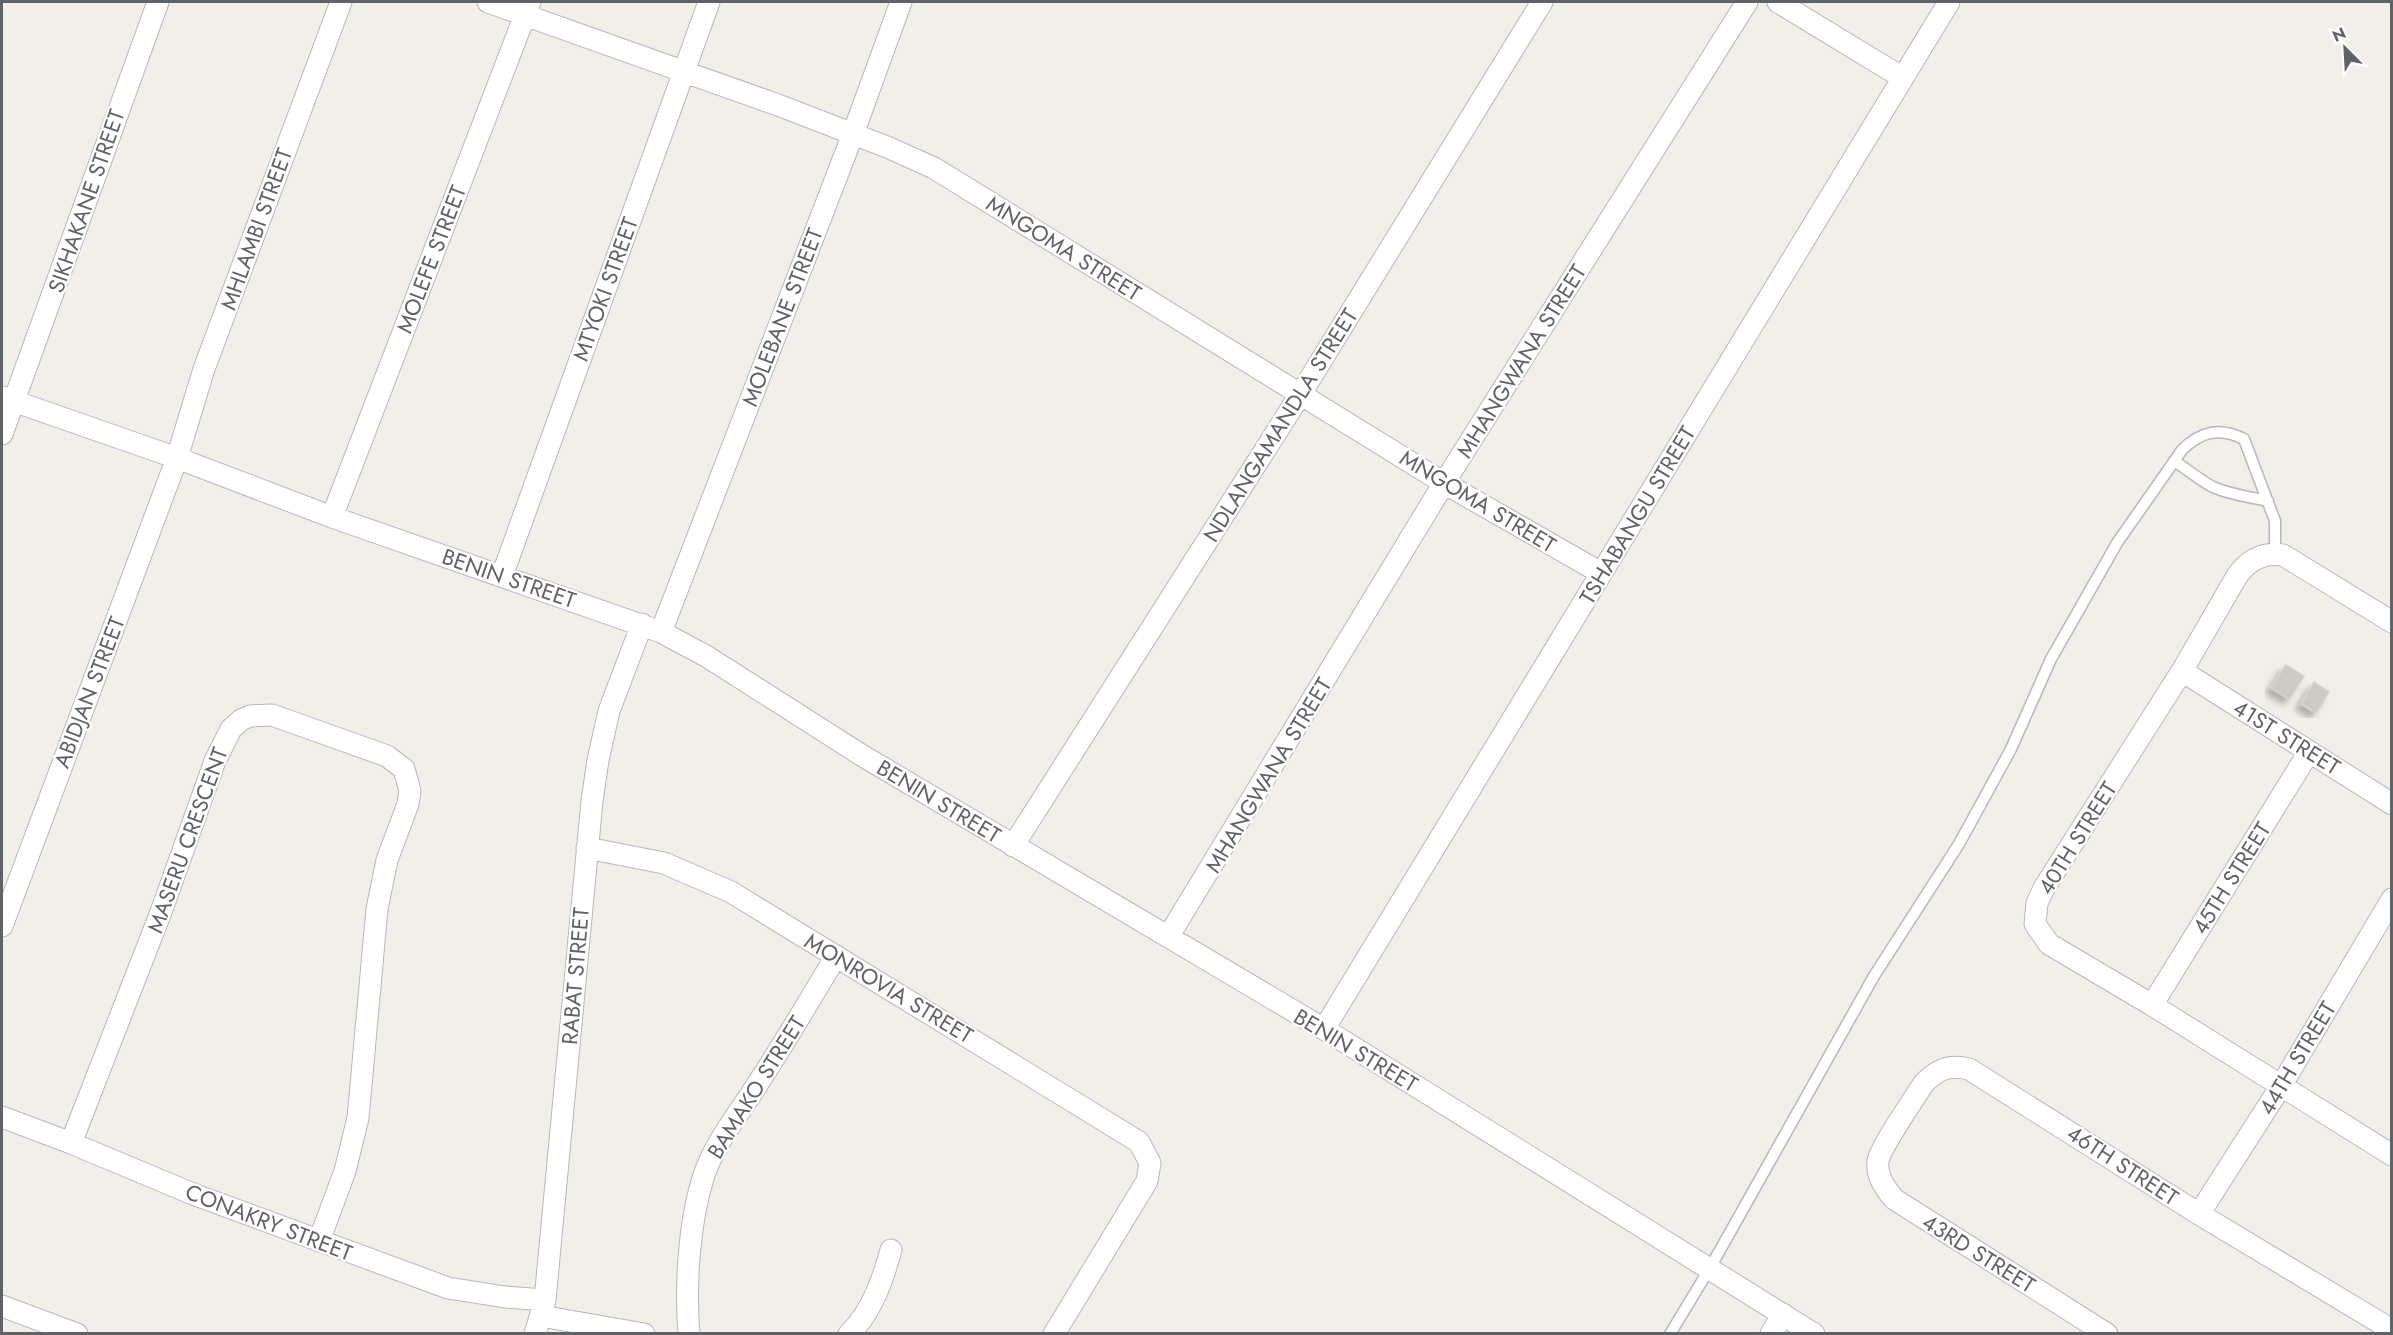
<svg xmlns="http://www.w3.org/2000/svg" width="2393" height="1335" viewBox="0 0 2393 1335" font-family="Jost,sans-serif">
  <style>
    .building { fill: #cccac5; stroke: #d6d1c6; stroke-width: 1.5; filter: url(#shadow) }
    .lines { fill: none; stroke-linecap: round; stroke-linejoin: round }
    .lane-casing { stroke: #b5b8bc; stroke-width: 13 }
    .street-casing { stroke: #b5b8bc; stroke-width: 23 }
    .lane { stroke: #fff; stroke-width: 10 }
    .street { stroke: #fff; stroke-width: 21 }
    .labels { text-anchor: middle; stroke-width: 4.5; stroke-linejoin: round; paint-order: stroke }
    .street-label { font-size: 22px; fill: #5f6368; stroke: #fff }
  </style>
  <defs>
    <filter id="shadow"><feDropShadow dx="-5.5" dy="5.5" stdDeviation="3" flood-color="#0004"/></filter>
  </defs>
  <rect width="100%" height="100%" fill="#f1efe8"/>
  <!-- building -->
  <path class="building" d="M2286,665L2304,676L2289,699L2271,688Z
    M2314,682L2329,692L2316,713L2301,704Z"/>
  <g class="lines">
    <defs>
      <path id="lane" d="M2174,461C2187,469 2201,481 2213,487C2231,495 2250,497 2268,501
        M1670,1334L1710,1268L1874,976L1959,844L2011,749L2051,659L2117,543L2182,450C2201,431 2220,427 2244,439L2275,521V554"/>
      <path id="street" d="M488,2L778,105L887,147L934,168L1444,483L1601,573
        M1778,2L1903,78
        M2,397L177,458L332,517L661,632L706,656L863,756L1324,1029L1814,1334
        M2,434L158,2
        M332,517L530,2
        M502,576L709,2
        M2392,622L2283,555C2263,552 2248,560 2237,576L2182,671L2044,888L2037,903L2035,924L2049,944L2152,1005L2392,1155
        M661,632L853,134L901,2
        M2182,671L2392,804
        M1013,846L1300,395L1542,2
        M587,848L664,863L731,892L1139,1142L1150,1163L1147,1181L1054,1334
        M2,926L177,458L204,369L341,2
        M1168,937L1444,483L1747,2
        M2152,1005L2309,752
        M1324,1029L1949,2
        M2,1117L71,1143L193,1194L448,1288L505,1297L545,1300
        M71,1143L161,912L215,761L231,729L241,720L250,716L272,715L387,756L404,769L410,791L408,804L387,860L377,909L358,1118L345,1171L319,1241
        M2199,1214L2281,1086L2392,899
        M2,1306L77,1334
        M541,1316L644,1334
        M535,1334L545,1300L592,801L598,760L609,711L642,624
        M689,1334C685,1285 689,1221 704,1175C715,1143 737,1116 755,1088C783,1045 810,1000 836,956
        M849,1334C872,1312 883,1279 891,1250
        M1771,1334L1783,1314
        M2107,1334L1894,1199C1885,1188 1876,1176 1878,1161C1881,1146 1914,1099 1924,1083C1938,1069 1950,1064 1969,1069L2199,1214L2392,1330"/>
    </defs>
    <!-- lane casing -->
    <use href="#lane" class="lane-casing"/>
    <!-- street casing -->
    <use href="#street" class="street-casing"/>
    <!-- lane -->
    <use href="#lane" class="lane"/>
    <!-- street -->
    <use href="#street" class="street"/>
  </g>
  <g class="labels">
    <!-- street labels -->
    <g class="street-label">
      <text transform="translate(86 201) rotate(-71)" y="8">SIKHAKANE STREET</text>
      <text transform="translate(256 229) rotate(-70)" y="8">MHLAMBI STREET</text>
      <text transform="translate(1064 248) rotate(32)" y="8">MNGOMA STREET</text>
      <text transform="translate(431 259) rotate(-69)" y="8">MOLEFE STREET</text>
      <text transform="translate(605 289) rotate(-70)" y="8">MTYOKI STREET</text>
      <text transform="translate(782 317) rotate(-69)" y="8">MOLEBANE STREET</text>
      <text transform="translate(1521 361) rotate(-58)" y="8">MHANGWANA STREET</text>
      <text transform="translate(1280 425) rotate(-58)" y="8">NDLANGAMANDLA STREET</text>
      <text transform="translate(1478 501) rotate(31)" y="8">MNGOMA STREET</text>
      <text transform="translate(1637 515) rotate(-59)" y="8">TSHABANGU STREET</text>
      <text transform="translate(509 578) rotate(19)" y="8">BENIN STREET</text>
      <text transform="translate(89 692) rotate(-69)" y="8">ABIDJAN STREET</text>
      <text transform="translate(2287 737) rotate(32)" y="8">41ST STREET</text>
      <text transform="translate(1268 775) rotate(-59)" y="8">MHANGWANA STREET</text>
      <text transform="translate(939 801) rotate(31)" y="8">BENIN STREET</text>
      <text transform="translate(2077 838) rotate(-58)" y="8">40TH STREET</text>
      <text transform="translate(187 840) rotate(-70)" y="8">MASERU CRESCENT</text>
      <text transform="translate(2231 878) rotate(-58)" y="8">45TH STREET</text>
      <text transform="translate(575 976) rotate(-85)" y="8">RABAT STREET</text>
      <text transform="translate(889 988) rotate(31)" y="8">MONROVIA STREET</text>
      <text transform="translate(1356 1050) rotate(31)" y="8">BENIN STREET</text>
      <text transform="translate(2297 1058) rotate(-59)" y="8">44TH STREET</text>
      <text transform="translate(756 1087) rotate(-58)" y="8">BAMAKO STREET</text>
      <text transform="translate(2123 1165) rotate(33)" y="8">46TH STREET</text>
      <text transform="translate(269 1222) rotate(21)" y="8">CONAKRY STREET</text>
      <text transform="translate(1979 1253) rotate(32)" y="8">43RD STREET</text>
    </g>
  </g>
  <!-- border -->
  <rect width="2393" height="1335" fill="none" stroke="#5f6368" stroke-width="6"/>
  <!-- north arrow -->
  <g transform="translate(2345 48) rotate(336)" stroke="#ffffff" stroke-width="4.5" paint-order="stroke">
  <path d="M0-4.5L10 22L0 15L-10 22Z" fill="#5f6368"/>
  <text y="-9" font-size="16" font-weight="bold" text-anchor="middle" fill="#5f6368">N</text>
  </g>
</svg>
